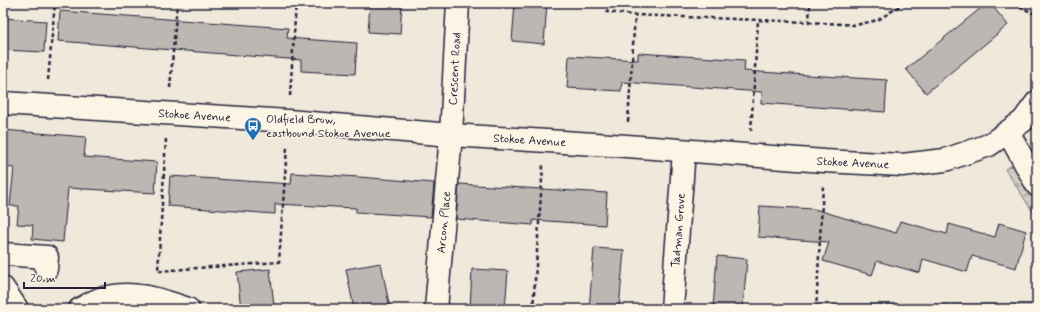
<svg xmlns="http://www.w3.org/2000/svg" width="1040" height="312" viewBox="0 0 1040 312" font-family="Mynerve,sans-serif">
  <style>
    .forest { fill: url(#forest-firs); stroke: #7a767f }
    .building { fill: #bcb7b3; stroke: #22223b }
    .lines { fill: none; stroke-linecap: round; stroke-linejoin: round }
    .minor-casing { stroke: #22223b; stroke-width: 25 }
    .path { stroke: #22223b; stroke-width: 2.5; stroke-dasharray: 4 3; stroke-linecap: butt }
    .minor { stroke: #fcf5e5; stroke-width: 22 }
    .labels { text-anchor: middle; stroke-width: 3; stroke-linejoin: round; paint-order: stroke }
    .street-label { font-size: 12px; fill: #22223b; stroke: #fcf5e5 }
    .poi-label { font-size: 12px; fill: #22223b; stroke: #fcf5e5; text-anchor: start }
  </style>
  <defs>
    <pattern id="forest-firs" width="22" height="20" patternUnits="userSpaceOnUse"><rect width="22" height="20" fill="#d1cbc3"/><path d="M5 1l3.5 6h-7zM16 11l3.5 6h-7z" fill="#b3aea8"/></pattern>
  </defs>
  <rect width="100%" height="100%" fill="#efe8db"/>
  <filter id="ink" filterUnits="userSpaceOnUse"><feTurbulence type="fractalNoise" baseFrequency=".025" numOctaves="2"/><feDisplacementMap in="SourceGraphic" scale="8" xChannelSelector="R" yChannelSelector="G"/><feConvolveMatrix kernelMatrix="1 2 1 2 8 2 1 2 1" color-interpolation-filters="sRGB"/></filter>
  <g filter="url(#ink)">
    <!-- forest -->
    <path class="forest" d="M1032,155L1037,163V218L1005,169Z
      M1037,232V309H816V304H1035Z"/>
    <!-- building -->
    <path class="building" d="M370,3H402L400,34L368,32Z
      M515,3H547L544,44L512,41Z
      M987,3H990L1008,25L926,93L906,69Z
      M60,11L288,28L287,38L357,43L355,74L301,71V60L58,41Z
      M3,18L46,21L44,52L3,50Z
      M638,53L745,60L744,71L887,80L885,112L761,103L762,92L622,82L621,91L567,88L569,56L638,60Z
      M3,130L86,137L84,157L157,162L155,193L68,188L63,242L32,239L33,225L17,224L19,206H10L14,168L3,167Z
      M292,173L359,177L434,183L431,217L356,212V208L275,204V214L168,206L170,176L291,184Z
      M459,184L607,193L605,225L533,220V225L456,219Z
      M760,206L814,209L896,233L900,221L947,234L949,224L995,237L999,223L1026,231L1016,268L972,256L967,272L923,259L920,273L877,261L872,275L823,261L829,242L758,237Z
      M594,248L624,250L619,309H589Z
      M717,256L747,259L743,309H713Z
      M381,263L390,309H354L346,269Z
      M270,269L274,306L241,309L237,272Z
      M472,269L508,271L505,309H470Z"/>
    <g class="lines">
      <defs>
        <g id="minor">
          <path id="s1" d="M3,103L288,121L451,135L627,146L824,161L902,165L945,160L989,145L1023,121L1037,102"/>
          <path d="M1008,132L1037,185"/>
          <path d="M3,254L47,257L46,269"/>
          <path d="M3,288L17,309"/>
          <path d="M80,309C87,306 93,301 100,299C132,289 159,299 188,309"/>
          <path id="s2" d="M436,309L451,135L458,3"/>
          <path id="s3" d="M672,309L684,151"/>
        </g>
      </defs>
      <!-- minor casing -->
      <use href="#minor" class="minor-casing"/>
      <!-- path -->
      <path class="path" d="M608,3L607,12L635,15
        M1013,3L1037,15
        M809,22L856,25L878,20L904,3
        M48,80L55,3
        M170,88L177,3
        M290,96L296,3
        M628,122L635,15L809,22L810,3
        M751,131L758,20
        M166,139L158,271L279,262L287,147
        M533,309L543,165
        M816,309L823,186"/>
      <!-- minor -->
      <use href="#minor" class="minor"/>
    </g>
  </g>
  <!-- icons -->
  <defs>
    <symbol id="bus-pin" viewBox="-11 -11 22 30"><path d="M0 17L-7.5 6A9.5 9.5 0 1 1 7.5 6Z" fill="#1f6fb2" stroke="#fcf5e5"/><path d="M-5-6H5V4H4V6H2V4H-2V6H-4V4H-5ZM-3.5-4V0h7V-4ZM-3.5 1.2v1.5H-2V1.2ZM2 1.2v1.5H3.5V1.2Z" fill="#fff"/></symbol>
  </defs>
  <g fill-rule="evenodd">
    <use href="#bus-pin" x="243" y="116" width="20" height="27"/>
  </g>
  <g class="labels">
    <!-- street labels -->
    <g class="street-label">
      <text dy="4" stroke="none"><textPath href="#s2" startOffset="241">Crescent Road</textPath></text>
      <text dy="4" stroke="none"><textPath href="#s1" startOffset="192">Stokoe Avenue</textPath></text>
      <text dy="4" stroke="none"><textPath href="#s1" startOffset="528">Stokoe Avenue</textPath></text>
      <text dy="4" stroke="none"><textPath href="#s1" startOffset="852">Stokoe Avenue</textPath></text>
      <text dy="4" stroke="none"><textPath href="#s2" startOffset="87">Arcon Place</textPath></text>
      <text dy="4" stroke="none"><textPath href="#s3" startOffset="79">Tadman Grove</textPath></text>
    </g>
    <!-- poi labels -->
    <g class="poi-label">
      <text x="266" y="123">Oldfield Brow,<tspan x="266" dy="14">eastbound Stokoe Avenue</tspan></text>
    </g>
  </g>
  <!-- margin -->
  <rect width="1040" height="312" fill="none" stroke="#fcf5e5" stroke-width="16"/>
  <rect x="8" y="8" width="1024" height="296" fill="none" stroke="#22223b" stroke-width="1.5" filter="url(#ink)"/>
  <!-- scale -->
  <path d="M24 282v6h81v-6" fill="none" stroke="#22223b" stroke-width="2"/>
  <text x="30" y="282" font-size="12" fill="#22223b" stroke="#fcf5e5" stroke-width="3" paint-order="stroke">20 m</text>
</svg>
